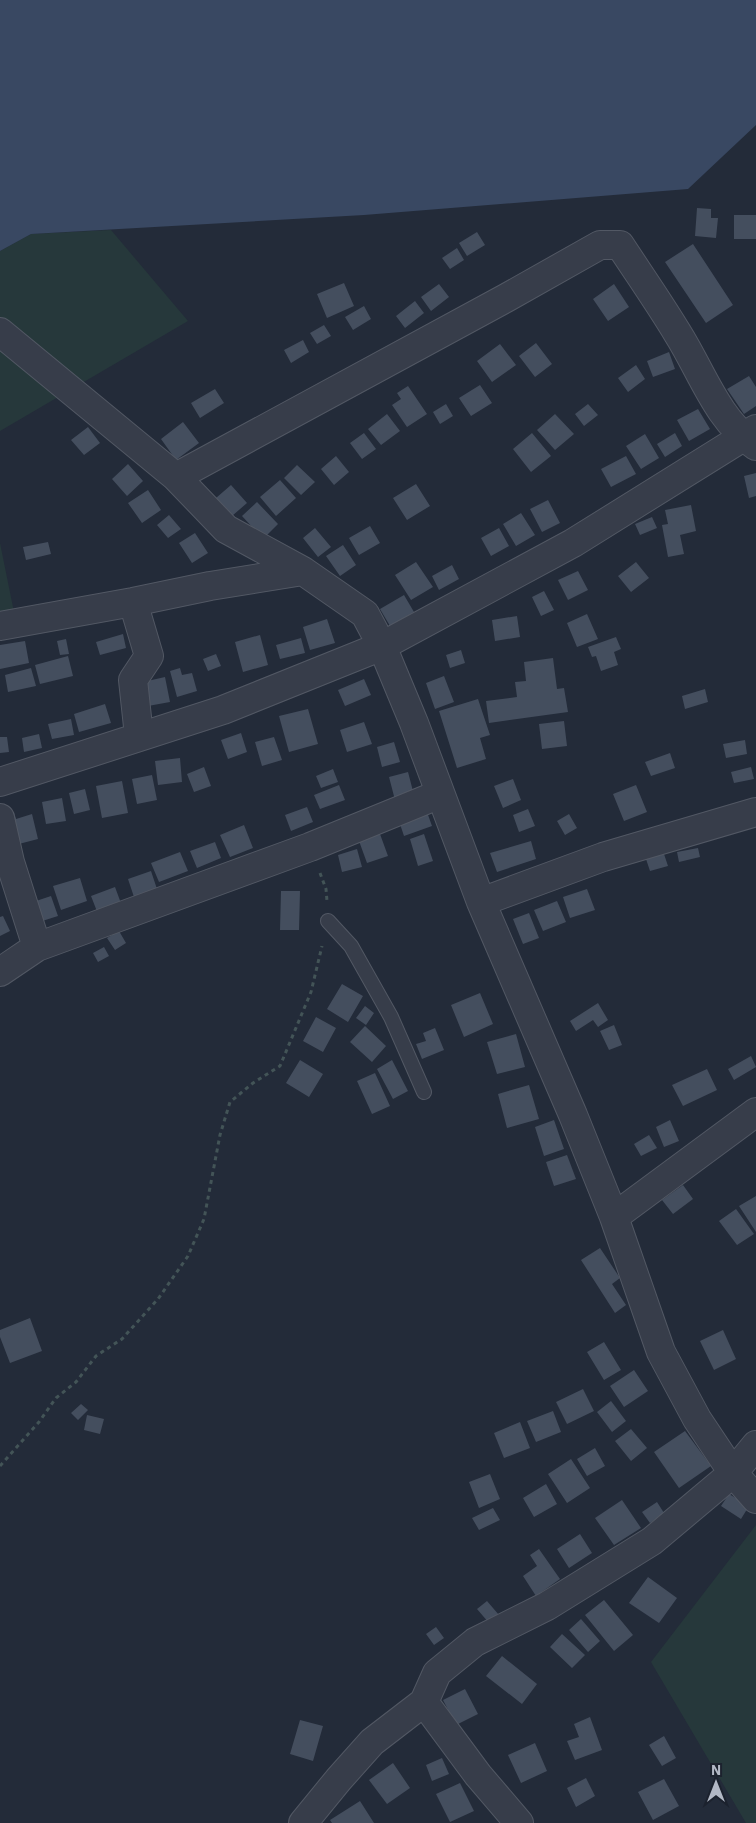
<svg xmlns="http://www.w3.org/2000/svg" width="756" height="1823" viewBox="0 0 756 1823" font-family="'IBM Plex Sans',sans-serif">
  <style>
    .green { fill: #26383b }
    .water { fill: #394862 }
    .building { fill: #444e5e }
    .lines { fill: none; stroke-linecap: round; stroke-linejoin: round }
    .service-casing { stroke: #525864; stroke-width: 16 }
    .minor-casing { stroke: #525864; stroke-width: 30 }
    .path { stroke: #435457; stroke-width: 3; stroke-dasharray: 4 4; stroke-linecap: butt }
    .service { stroke: #373d4a; stroke-width: 14 }
    .minor { stroke: #373d4a; stroke-width: 28 }
  </style>
  <rect width="100%" height="100%" fill="#232b39"/>
  <!-- green -->
  <path class="green" d="M111,230L188,321L0,431V251L31,234Z
    M0,543L16,622L0,625Z
    M756,1525V1823H746L651,1662Z"/>
  <!-- water -->
  <path class="water" d="M0,0H756V125L688,189L364,215L31,234L0,251Z"/>
  <!-- building -->
  <path class="building" d="M697,208L711,209V218H718L716,238L695,236Z
    M734,215H756V239H734Z
    M477,232L485,245L467,256L459,243Z
    M693,244L733,305L706,323L665,262Z
    M457,248L464,260L450,269L442,258Z
    M344,283L354,306L327,318L317,294Z
    M439,284L449,297L431,311L421,297Z
    M614,284L629,307L608,321L593,299Z
    M415,301L424,313L405,328L396,316Z
    M364,306L371,319L353,330L345,317Z
    M324,325L331,336L317,344L310,333Z
    M303,340L309,352L291,363L284,350Z
    M536,343L552,364L535,377L519,356Z
    M500,344L516,365L492,382L477,361Z
    M669,352L675,369L653,377L647,361Z
    M636,365L645,379L628,392L618,378Z
    M749,376L756,387V406L744,414L727,389Z
    M480,385L492,403L471,416L459,398Z
    M408,386L427,414L407,427L392,405L401,399L397,393Z
    M215,389L224,403L200,418L191,403Z
    M446,404L453,416L440,424L433,412Z
    M588,404L598,415L584,426L575,414Z
    M698,409L710,429L689,441L677,420Z
    M387,414L400,431L381,445L368,429Z
    M555,414L574,434L555,450L537,430Z
    M183,422L199,443L176,460L161,439Z
    M88,427L100,443L84,455L71,440Z
    M364,433L376,449L362,459L350,443Z
    M532,433L551,456L531,472L513,449Z
    M675,433L682,446L665,457L657,444Z
    M645,434L659,458L641,469L626,446Z
    M336,456L349,472L334,485L321,469Z
    M626,456L636,474L611,487L601,469Z
    M128,464L143,481L127,496L112,479Z
    M297,465L315,482L301,495L284,478Z
    M756,473V496L749,498L744,476Z
    M280,480L296,498L276,516L260,497Z
    M416,484L430,506L407,520L393,498Z
    M231,485L247,503L232,516L216,498Z
    M148,490L161,510L142,523L128,503Z
    M548,500L560,523L542,532L530,509Z
    M257,502L278,524L263,539L242,516Z
    M691,505L696,531L680,535L684,554L668,557L662,525L668,524L665,510Z
    M521,513L535,535L516,546L503,524Z
    M169,515L181,529L168,538L157,525Z
    M652,517L657,528L640,535L635,524Z
    M370,526L380,543L359,555L349,538Z
    M315,528L331,547L318,557L303,538Z
    M499,528L509,546L491,556L481,538Z
    M195,533L208,553L192,563L179,543Z
    M48,542L51,554L26,560L23,547Z
    M343,545L356,565L340,576L326,556Z
    M416,562L433,587L411,600L395,575Z
    M636,562L649,578L631,592L618,576Z
    M452,565L459,579L439,590L432,576Z
    M578,571L588,590L568,600L558,580Z
    M544,591L554,610L541,616L532,597Z
    M404,595L414,612L390,626L380,609Z
    M587,614L598,639L577,647L567,623Z
    M517,616L520,637L495,641L492,620Z
    M327,619L335,643L310,650L303,627Z
    M123,634L126,648L100,655L96,642Z
    M260,635L268,665L243,672L235,642Z
    M616,637L621,649L614,652L618,665L601,671L596,656L592,657L588,647Z
    M301,638L305,653L280,659L276,645Z
    M66,639L69,654L60,655L57,641Z
    M25,641L29,663L0,669V645Z
    M461,650L465,663L450,668L446,655Z
    M216,654L221,666L208,671L203,659Z
    M68,656L73,676L40,684L35,665Z
    M553,658L557,689L564,688L568,712L489,723L486,701L517,697L515,682L526,681L524,662Z
    M31,668L36,686L8,692L5,675Z
    M180,668L182,675L192,673L197,691L177,697L170,671Z
    M444,676L454,702L435,709L426,683Z
    M165,677L170,702L148,706L143,682Z
    M364,679L371,695L345,706L338,690Z
    M705,689L708,702L685,709L682,696Z
    M478,699L490,735L480,738L486,759L457,768L439,711Z
    M105,704L111,723L79,732L74,714Z
    M308,709L318,744L289,752L279,716Z
    M71,719L74,735L52,739L48,724Z
    M564,721L567,746L542,749L539,724Z
    M364,722L372,744L347,752L340,730Z
    M241,733L247,752L228,759L221,740Z
    M39,734L42,748L24,752L22,738Z
    M0,737H7L9,752L0,753Z
    M274,737L282,760L262,766L255,742Z
    M745,740L747,754L726,758L723,744Z
    M394,742L400,762L382,767L377,747Z
    M670,753L675,768L651,776L645,762Z
    M180,758L182,782L158,785L155,761Z
    M204,767L211,786L194,792L187,774Z
    M751,767L754,779L734,783L731,772Z
    M333,769L338,782L321,788L316,776Z
    M408,772L414,795L395,800L389,777Z
    M152,775L157,800L137,804L132,779Z
    M513,779L521,800L503,808L494,786Z
    M122,781L128,813L102,818L96,786Z
    M339,785L345,800L320,809L314,795Z
    M636,785L647,812L624,821L613,794Z
    M85,789L90,810L74,814L69,793Z
    M62,798L66,821L46,824L42,802Z
    M307,807L313,822L291,831L285,815Z
    M528,809L535,826L519,832L513,815Z
    M14,812L16,819L32,814L38,839L15,845L7,814Z
    M427,812L432,826L404,836L399,821Z
    M569,814L577,828L565,835L557,821Z
    M244,825L253,848L230,857L220,835Z
    M380,834L388,856L367,863L359,841Z
    M424,834L433,861L418,866L410,839Z
    M531,841L536,859L497,872L490,853Z
    M215,842L221,858L197,868L190,851Z
    M698,848L700,857L679,862L677,852Z
    M357,849L362,867L342,872L338,855Z
    M180,852L188,871L159,882L151,863Z
    M664,854L668,866L650,871L646,859Z
    M151,871L157,889L134,897L128,879Z
    M80,878L87,901L61,910L53,886Z
    M115,887L122,906L98,914L91,896Z
    M587,889L595,910L570,918L563,897Z
    M281,891H300L299,930H280Z
    M51,896L58,916L36,923L30,903Z
    M557,901L566,922L543,931L534,910Z
    M529,913L539,938L523,944L513,919Z
    M3,916L10,931L0,936V917Z
    M119,931L126,943L115,950L107,938Z
    M104,947L109,956L98,962L93,953Z
    M342,984L363,996L348,1022L327,1009Z
    M480,993L493,1024L464,1037L451,1005Z
    M598,1003L608,1020L598,1027L593,1020L576,1031L570,1021Z
    M365,1006L374,1013L366,1025L356,1018Z
    M316,1017L336,1028L323,1052L303,1041Z
    M614,1025L622,1045L609,1050L600,1031Z
    M365,1026L386,1046L372,1062L350,1042Z
    M435,1028L444,1050L422,1059L416,1044L426,1041L423,1033Z
    M516,1034L525,1067L497,1074L487,1042Z
    M751,1056L756,1067L734,1080L728,1069Z
    M300,1060L323,1074L309,1097L286,1083Z
    M392,1060L408,1091L393,1099L377,1069Z
    M707,1069L717,1090L683,1106L672,1085Z
    M375,1073L390,1106L372,1114L357,1081Z
    M529,1085L539,1119L507,1128L498,1094Z
    M554,1120L564,1149L544,1156L535,1127Z
    M670,1120L679,1141L664,1147L656,1127Z
    M649,1135L657,1148L641,1156L634,1144Z
    M567,1155L576,1179L554,1186L546,1162Z
    M683,1185L693,1199L673,1214L662,1200Z
    M756,1196V1232L739,1206Z
    M736,1209L754,1234L737,1245L719,1221Z
    M600,1248L620,1278L612,1284L626,1305L615,1313L581,1260Z
    M30,1318L42,1351L10,1363L0,1337V1330Z
    M723,1330L736,1359L714,1370L700,1341Z
    M604,1342L621,1370L604,1380L587,1352Z
    M634,1370L648,1391L624,1407L610,1386Z
    M583,1389L594,1411L567,1424L556,1402Z
    M611,1401L626,1421L612,1432L597,1412Z
    M81,1404L88,1410L78,1420L71,1413Z
    M553,1411L561,1432L536,1442L527,1421Z
    M87,1415L104,1419L100,1434L84,1430Z
    M520,1422L530,1448L504,1458L494,1433Z
    M631,1429L647,1448L631,1461L615,1441Z
    M685,1431L711,1466L679,1488L654,1452Z
    M595,1448L605,1466L587,1476L577,1459Z
    M571,1459L590,1488L567,1503L548,1474Z
    M490,1474L500,1499L479,1508L469,1482Z
    M546,1484L557,1504L534,1517L523,1498Z
    M729,1494L749,1506L741,1519L721,1506Z
    M622,1500L641,1528L614,1545L595,1518Z
    M657,1502L664,1513L650,1523L642,1512Z
    M493,1508L500,1520L479,1530L472,1518Z
    M580,1534L592,1553L569,1568L557,1549Z
    M539,1549L560,1579L536,1596L523,1576L537,1566L530,1555Z
    M648,1577L677,1598L659,1623L629,1603Z
    M604,1600L633,1635L614,1651L585,1615Z
    M487,1601L499,1615L489,1623L477,1609Z
    M581,1619L600,1641L588,1652L569,1630Z
    M436,1627L444,1638L434,1645L426,1634Z
    M562,1634L585,1655L572,1668L550,1647Z
    M502,1656L537,1684L522,1704L486,1676Z
    M465,1689L478,1714L456,1725L443,1700Z
    M590,1717L602,1750L575,1760L567,1741L579,1737L574,1724Z
    M300,1720L323,1726L313,1761L290,1754Z
    M664,1736L676,1758L662,1766L649,1745Z
    M535,1743L547,1771L521,1783L508,1755Z
    M442,1758L449,1774L432,1781L426,1765Z
    M393,1763L410,1788L387,1804L369,1780Z
    M586,1778L595,1796L576,1807L567,1788Z
    M664,1779L679,1806L653,1820L638,1792Z
    M460,1783L474,1811L450,1822L436,1794Z
    M360,1801L374,1823H332L330,1820Z"/>
  <g class="lines">
    <defs>
      <path id="service" d="M328,921L351,946L391,1017L424,1092"/>
      <path id="minor" d="M0,332L176,477L226,529L303,571L365,614L382,646L414,723L481,902L573,1115L614,1217L661,1352L697,1419L733,1473L756,1499
        M176,477L506,298L600,245H620C639,274 660,304 678,334C702,372 717,420 756,446
        M133,602L149,656L133,680L139,736
        M0,626L133,602L210,586L303,571
        M0,782L223,710L382,646L573,543L756,429
        M0,818L10,862L37,947
        M481,902L603,857L756,812
        M0,972L37,947L310,847L440,794
        M614,1217L756,1112
        M424,1702L478,1775L519,1823
        M303,1823L339,1779L372,1742L424,1702L437,1673L475,1642L547,1606L652,1541L733,1473L756,1445"/>
    </defs>
    <!-- service casing -->
    <use href="#service" class="service-casing"/>
    <!-- minor casing -->
    <use href="#minor" class="minor-casing"/>
    <!-- path -->
    <path class="path" d="M320,873L326,889L327,901
      M0,1466L39,1422L56,1398L76,1382L96,1356L122,1339L158,1299L188,1256L204,1219L220,1135L230,1102L253,1083L280,1066L311,992L322,946"/>
    <!-- service -->
    <use href="#service" class="service"/>
    <!-- minor -->
    <use href="#minor" class="minor"/>
  </g>
  <!-- north arrow -->
  <g transform="translate(716 1783)" stroke="#1c222e" stroke-width="4" paint-order="stroke">
  <path d="M0-4L9 19L0 12L-9 19Z" fill="#b2b8c5"/>
  <text y="-8" font-size="14" font-weight="bold" text-anchor="middle" fill="#b2b8c5">N</text>
  </g>
</svg>
